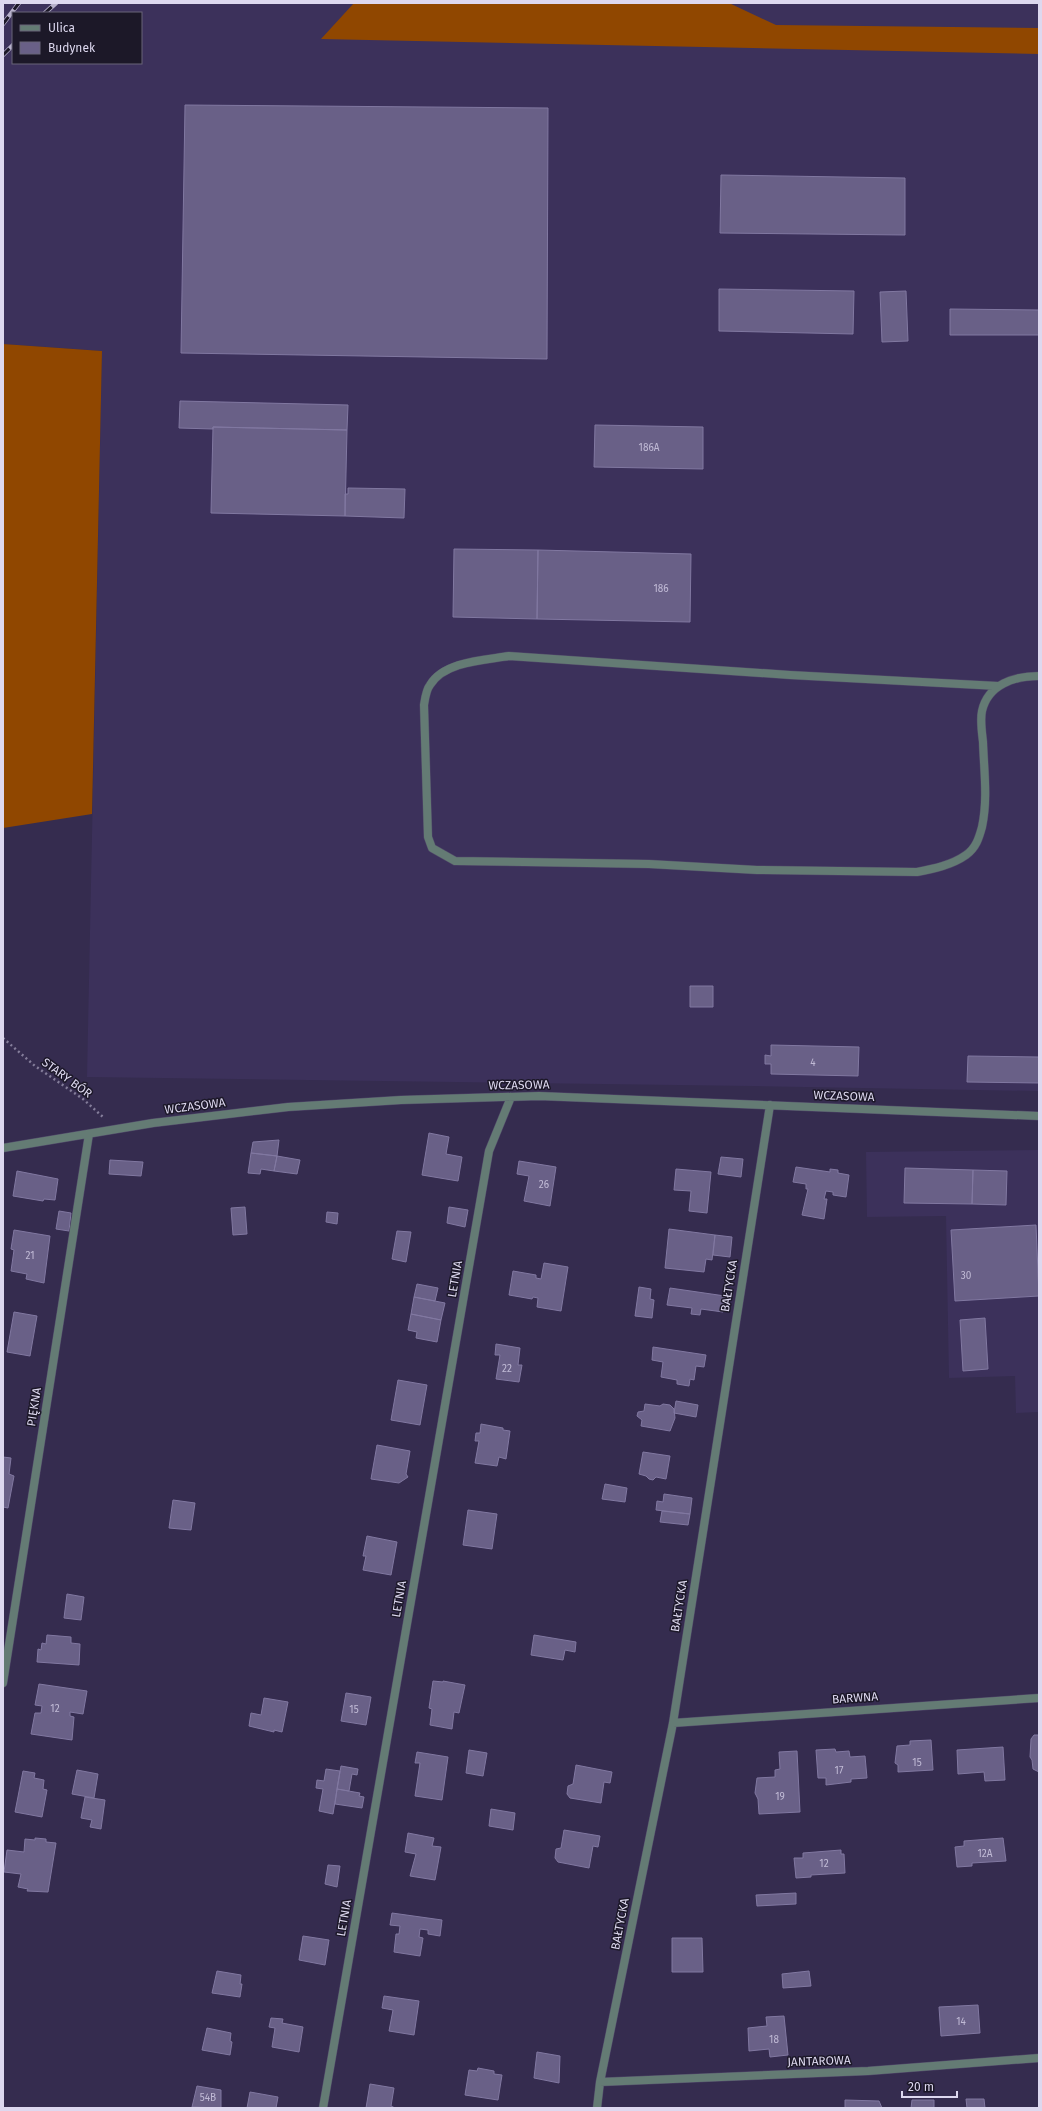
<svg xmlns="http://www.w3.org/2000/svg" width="1042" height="2111" viewBox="0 0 1042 2111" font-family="'Fira Sans',sans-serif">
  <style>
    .built { fill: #3c315b; fill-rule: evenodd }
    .forest { fill: #904700 }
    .building { fill: #696087; stroke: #8178a1 }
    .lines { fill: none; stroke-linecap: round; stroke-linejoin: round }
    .lane-casing { stroke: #504869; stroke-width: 9 }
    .street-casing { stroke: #504869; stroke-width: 9 }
    .path { stroke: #847d9a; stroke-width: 2.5; stroke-dasharray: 2 3; stroke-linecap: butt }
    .lane { stroke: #647b74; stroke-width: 8 }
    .street { stroke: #647b74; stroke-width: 8 }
    .rail-casing { stroke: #b7b1cb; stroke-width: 4.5 }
    .rail { stroke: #1c1828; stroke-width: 3; stroke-dasharray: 9; stroke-linecap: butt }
    .labels { text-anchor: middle; stroke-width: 3; stroke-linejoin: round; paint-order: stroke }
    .number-label { font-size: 10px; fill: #c0bad5 }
    .street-label { font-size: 12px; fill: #ddd8ef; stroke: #1c1828 }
  </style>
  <rect width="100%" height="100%" fill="#352c4f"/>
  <!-- built -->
  <path class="built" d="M3,3H1039V1091L752,1086L87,1077L102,351L3,344ZM13,13H141V63H13Z
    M1039,1150V1412L1016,1413L1015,1376L949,1378L946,1216L867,1217L866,1152Z"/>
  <!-- forest -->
  <path class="forest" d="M354,3H729L776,25L1039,28V54L321,39Z
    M3,344L102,351L92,814L3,828Z"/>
  <!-- building -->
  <path class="building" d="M185,105L548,108L547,359L181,353Z
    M721,175L905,178V235L720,233Z
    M719,289L854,291L853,334L719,331Z
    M906,291L908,341L882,342L880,292Z
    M950,309L1039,310V335H950Z
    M180,401L348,405L347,430L213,427V429L179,428Z
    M595,425L703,427V469L594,467Z
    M213,427L347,430L345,516L211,513Z
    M348,488L405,489L404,518L345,516V494H348Z
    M454,549L538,550L537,619L453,617Z
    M538,550L691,554L690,622L537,619Z
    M690,986H713V1007H690Z
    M771,1045L859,1047L858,1076L771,1074V1064H765V1055L771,1056Z
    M968,1056L1039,1057V1083L967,1082Z
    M429,1133L449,1137L446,1154L462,1157L458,1181L422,1175Z
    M279,1140L277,1156L251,1153L253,1142Z
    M251,1153L277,1156L274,1171L261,1169L260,1174L248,1173Z
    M277,1156L300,1160L297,1174L274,1171Z
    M721,1157L743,1159L741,1177L718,1174Z
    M110,1160L143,1162L141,1176L109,1174Z
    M519,1161L556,1167L550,1206L524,1201L529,1176L517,1174Z
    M796,1167L830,1172V1169L838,1170V1173L849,1175L846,1197L833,1195V1192L826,1191L824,1199H827L824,1219L802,1215L808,1189H806V1184L793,1182Z
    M905,1168L973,1170L972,1204L904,1203Z
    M676,1169L711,1172L707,1213L689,1211L691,1191L674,1190Z
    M973,1170L1007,1171L1006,1205L972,1204Z
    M17,1171L58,1179L55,1200L44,1199L43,1201L13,1196Z
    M245,1207L247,1234L233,1235L231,1208Z
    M449,1207L468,1210L465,1227L447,1223Z
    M59,1211L71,1213L69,1231L56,1229Z
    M327,1212L338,1213L337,1224L326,1222Z
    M1036,1225L1039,1296L955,1301L951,1230Z
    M669,1229L715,1235L712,1260L706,1259L704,1272L665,1268Z
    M14,1230L50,1236L44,1283L26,1279L27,1274L11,1271L14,1250L11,1249Z
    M397,1231L411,1232L406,1262L392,1259Z
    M715,1235L732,1237L730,1257L713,1255Z
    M544,1263L568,1267L561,1311L537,1307L538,1298L533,1297L532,1299L509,1295L513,1271L536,1275V1278L541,1279Z
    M417,1284L438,1288L435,1301L414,1297Z
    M639,1287L651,1289L650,1299L654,1300L652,1318L635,1316Z
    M670,1288L725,1296L723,1312L701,1309L700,1315L691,1314L692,1308L667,1305Z
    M414,1297L445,1303L441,1320L411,1314Z
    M14,1312L37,1316L30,1356L7,1352Z
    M411,1314L441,1320L437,1342L416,1338L417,1332L408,1330Z
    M985,1318L988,1369L963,1371L960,1320Z
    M496,1344L520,1348L518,1365H522L519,1382L496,1379L500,1355H495Z
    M653,1347L706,1355L704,1367L696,1366L694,1380L690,1379L689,1386L677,1384V1380L661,1377L663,1362L652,1360Z
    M398,1380L427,1385L420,1425L391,1420Z
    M676,1401L698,1405L696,1417L674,1413Z
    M645,1404L660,1406L663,1404L670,1405L674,1409L675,1418L670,1431L641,1426L642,1420L637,1416L638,1412L644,1411Z
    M481,1424L503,1428V1430L510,1431L506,1459L499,1457L497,1466L475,1463L479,1441H475L476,1433H480Z
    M377,1445L410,1451L406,1474L408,1477L399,1483L371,1479Z
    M643,1452L670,1456L666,1479L656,1477L653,1480L649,1479L646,1476L639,1474Z
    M3,1457L11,1458L9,1474L14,1476L8,1508L3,1507Z
    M605,1484L627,1488L625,1502L602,1499Z
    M664,1494L692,1498L690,1514L656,1510L657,1501L663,1502Z
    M173,1500L195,1503L191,1530L169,1528Z
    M468,1510L497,1514L492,1549L463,1545Z
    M662,1511L690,1514L688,1525L660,1522Z
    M367,1536L397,1542L391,1575L363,1570L366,1556H363Z
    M67,1594L84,1597L81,1620L64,1618Z
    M47,1635L71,1637V1643L80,1644L79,1665L37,1662L38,1649L41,1650L42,1643L46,1644Z
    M534,1635L576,1642L575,1652L565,1650L563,1660L531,1655Z
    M433,1681L443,1682V1681L465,1685L459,1713L454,1712L452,1729L430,1725L432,1709L429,1708Z
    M39,1684L87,1691L83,1714L70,1712V1716L74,1717L72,1740L31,1734L35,1713H41L42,1706L35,1705Z
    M346,1693L371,1697L366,1725L341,1721Z
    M264,1698L288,1702L282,1732L274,1730V1732L249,1726L251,1713L261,1715Z
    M1034,1735H1039V1772L1033,1769L1032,1760L1030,1757L1031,1739Z
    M931,1740L933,1770L898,1772V1765L895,1763L897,1746L910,1745V1741Z
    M1003,1747L1005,1780L985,1781L984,1772L958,1774L957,1750Z
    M835,1749L836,1752L849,1751L850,1757L865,1756L867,1778L851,1779V1782L826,1785V1778H818L816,1750Z
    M469,1750L487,1753L483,1776L466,1773Z
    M797,1751L800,1812L759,1814L758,1799L755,1793L757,1778L775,1777V1770L780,1769L779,1752Z
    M417,1752L448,1757L442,1800L415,1796L420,1763H415Z
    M576,1765L612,1772L610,1783L604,1782L601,1803L570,1798L567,1794L568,1786L573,1784Z
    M341,1766L358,1769L357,1775L352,1774L349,1791L337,1789Z
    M326,1769L340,1771L333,1814L319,1811L323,1789L316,1788L317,1780L324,1781Z
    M77,1770L98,1774L94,1798L72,1794Z
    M23,1771L35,1773L34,1778L44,1780L43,1789L47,1790L42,1817L15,1812Z
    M337,1789L360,1793L359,1796L364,1797L362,1808L335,1804Z
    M85,1797L105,1800L101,1829L90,1827L92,1820L81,1818Z
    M491,1809L515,1813L513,1830L489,1826Z
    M564,1830L600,1836L598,1847L593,1846L589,1868L558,1862L555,1858L556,1849L561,1848Z
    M408,1833L434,1838L432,1846L441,1847L435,1880L410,1876L416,1854L405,1852Z
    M35,1838L46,1839V1842L56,1843L48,1892L27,1891L28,1889L18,1887L21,1874L4,1872L7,1850L24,1852L25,1839L35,1840Z
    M1003,1838L1006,1861L972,1863V1866L957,1867L955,1847L964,1846V1841Z
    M841,1850V1854H844L845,1873L811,1875V1877L796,1878L794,1858H803V1853Z
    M328,1865L340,1866L337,1887L325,1884Z
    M796,1893V1904L757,1906L756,1895Z
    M392,1913L442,1920L440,1936L428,1934V1930L420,1929L419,1937L423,1938L420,1956L394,1952L396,1934H399L400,1926L390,1925Z
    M303,1936L329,1940L325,1965L299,1960Z
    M672,1938H702L703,1972H672Z
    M217,1971L241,1975L240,1984H242L240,1997L212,1993Z
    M809,1971L811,1986L783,1988L782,1974Z
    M384,1996L419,2001L414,2035L389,2031L393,2010L382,2008Z
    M978,2005L980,2033L941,2036L939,2007Z
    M784,2016L788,2055L770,2057L769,2049L749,2051L748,2028L767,2026L766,2017Z
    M271,2018L283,2019L282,2023L303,2027L299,2052L272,2047L275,2028L269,2027Z
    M207,2028L231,2033L230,2041L232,2042L230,2055L202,2050Z
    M537,2052L560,2056L559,2083L534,2078Z
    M478,2068L494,2071V2074L502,2075L498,2100L465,2095L469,2070L477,2071Z
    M370,2084L394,2088L391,2106L395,2108H366Z
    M197,2086L221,2090V2108L192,2107Z
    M250,2092L278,2097L276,2108H247Z
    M966,2099H984L985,2108H967Z
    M845,2100L879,2101L882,2108H845Z
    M912,2100H934V2108H911Z"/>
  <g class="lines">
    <defs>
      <path id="lane" d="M998,686L790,675L509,656C486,660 444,661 430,685C426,690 425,699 424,705L428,837L432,848L455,861L649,864L757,870L917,872C933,869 952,865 966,855C976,848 979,838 982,827C988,799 984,771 983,742C982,733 980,720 982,711C988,684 1015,676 1039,676"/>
      <path id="street" d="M3,1148L153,1123L288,1107L401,1100L539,1096L1039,1116
        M3,1683L89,1134
        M673,1723L1039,1698
        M600,2082L868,2071L1039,2058
        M323,2108L489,1151L511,1097
        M597,2108L600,2082L673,1723L770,1105"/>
    </defs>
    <!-- lane casing -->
    <use href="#lane" class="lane-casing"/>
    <!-- street casing -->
    <use href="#street" class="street-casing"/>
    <!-- path -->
    <path class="path" d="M3,1038L35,1066L83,1099L103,1117"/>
    <!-- lane -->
    <use href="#lane" class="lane"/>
    <!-- street -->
    <use href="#street" class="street"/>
    <defs>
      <path id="rail" d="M45,13L56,3
        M3,24L19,3
        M3,55L13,45"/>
    </defs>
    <!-- rail casing -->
    <use href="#rail" class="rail-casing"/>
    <!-- rail -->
    <use href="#rail" class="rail"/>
  </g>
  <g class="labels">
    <!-- number labels -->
    <g class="number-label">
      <text x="649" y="451">186A</text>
      <text x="661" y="592">186</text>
      <text x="813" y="1066">4</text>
      <text x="544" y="1188">26</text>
      <text x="30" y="1259">21</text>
      <text x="966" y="1279">30</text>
      <text x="507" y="1372">22</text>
      <text x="55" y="1712">12</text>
      <text x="354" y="1713">15</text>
      <text x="917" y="1766">15</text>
      <text x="839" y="1774">17</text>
      <text x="780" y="1800">19</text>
      <text x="985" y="1857">12A</text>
      <text x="824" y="1867">12</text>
      <text x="961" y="2025">14</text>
      <text x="774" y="2043">18</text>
      <text x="208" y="2101">54B</text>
    </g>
    <!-- street labels -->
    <g class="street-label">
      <text transform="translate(67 1078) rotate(36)" y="4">STARY BÓR</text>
      <text transform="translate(519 1085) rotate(-1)" y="4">WCZASOWA</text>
      <text transform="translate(844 1096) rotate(2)" y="4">WCZASOWA</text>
      <text transform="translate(195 1106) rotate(-7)" y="4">WCZASOWA</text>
      <text transform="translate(455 1279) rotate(-80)" y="4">LETNIA</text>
      <text transform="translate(729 1286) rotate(-81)" y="4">BAŁTYCKA</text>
      <text transform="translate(34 1407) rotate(-81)" y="4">PIĘKNA</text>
      <text transform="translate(399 1599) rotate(-80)" y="4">LETNIA</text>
      <text transform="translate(679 1606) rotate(-81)" y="4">BAŁTYCKA</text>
      <text transform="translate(855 1698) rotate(-4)" y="4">BARWNA</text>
      <text transform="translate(344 1918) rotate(-80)" y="4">LETNIA</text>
      <text transform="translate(620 1924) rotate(-79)" y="4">BAŁTYCKA</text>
      <text transform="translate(819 2061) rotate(-2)" y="4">JANTAROWA</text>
    </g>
  </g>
  <!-- border -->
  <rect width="1042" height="2111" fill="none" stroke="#ddd8ef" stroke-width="8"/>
  <!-- legend -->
  <rect x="12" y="12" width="130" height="52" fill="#1c1828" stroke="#696578"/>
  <rect x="20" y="25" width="20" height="6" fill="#647b74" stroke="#696578"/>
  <text x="48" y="32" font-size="12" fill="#ddd8ef">Ulica</text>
  <rect x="20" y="42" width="20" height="12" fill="#696087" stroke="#696578"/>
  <text x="48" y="52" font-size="12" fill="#ddd8ef">Budynek</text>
  <!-- scale -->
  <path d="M902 2091v6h55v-6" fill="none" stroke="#ddd8ef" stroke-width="2"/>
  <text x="908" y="2091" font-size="12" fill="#ddd8ef" stroke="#1c1828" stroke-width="3" paint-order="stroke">20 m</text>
</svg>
